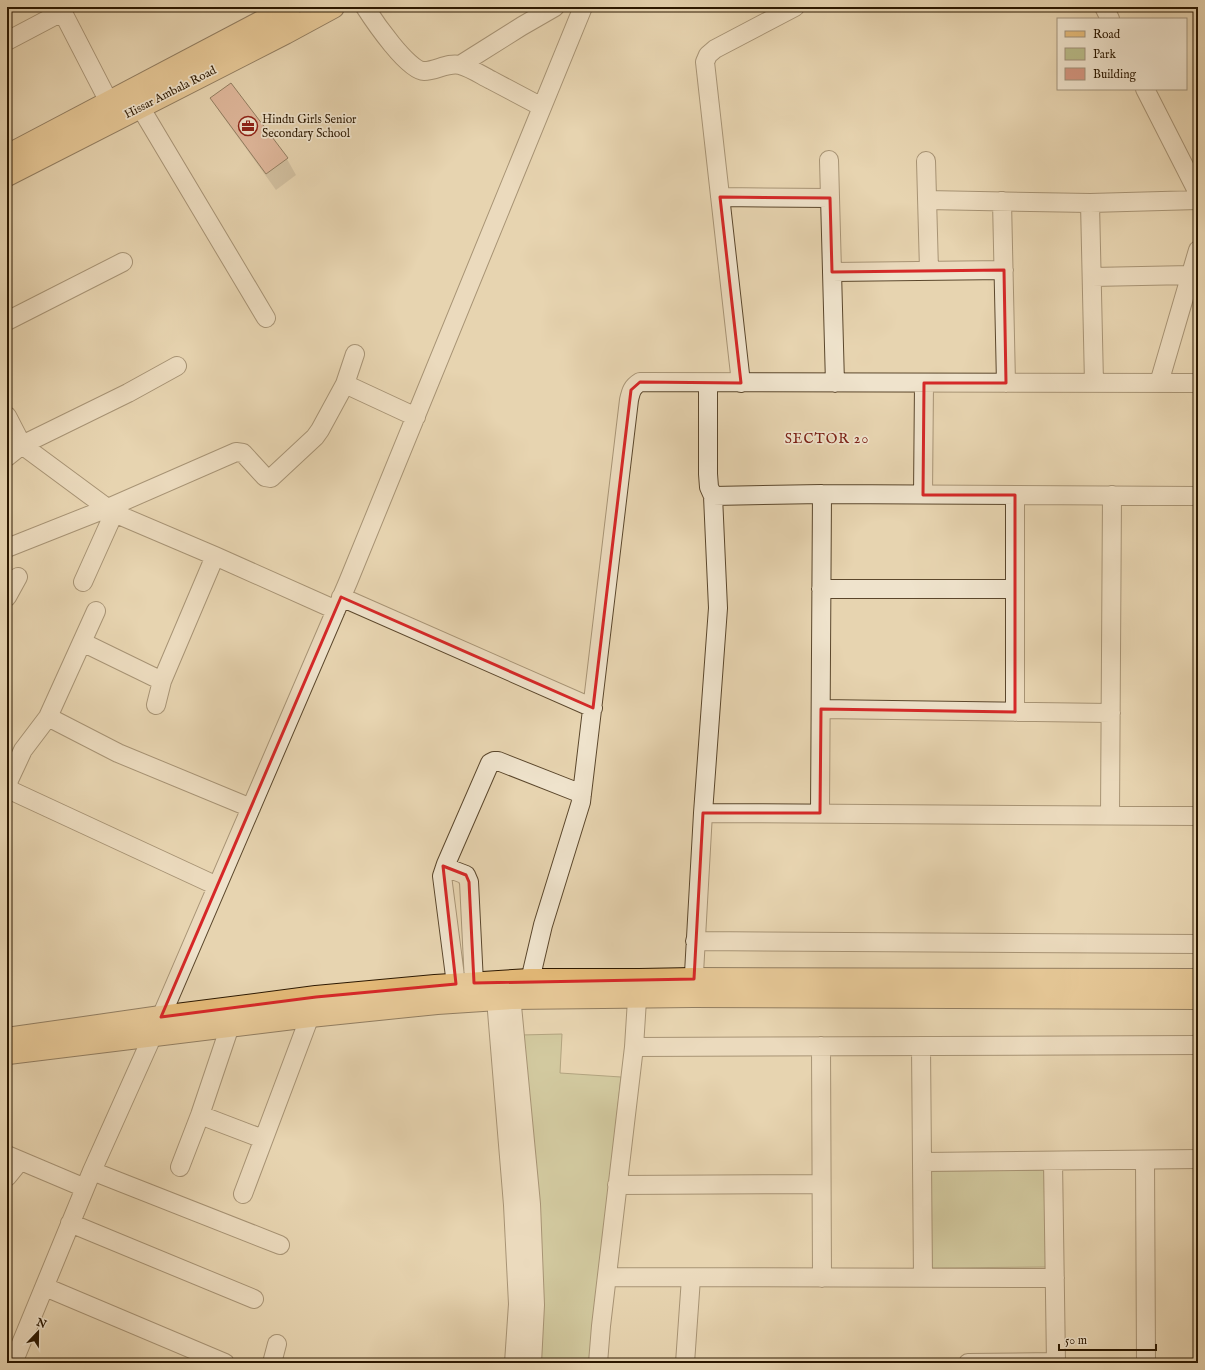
<svg xmlns="http://www.w3.org/2000/svg" width="1205" height="1370" viewBox="0 0 1205 1370" font-family="'IM FELL English',serif">
  <style>
    .green { fill: #b9bc89; stroke: #726a44 }
    .shadow { fill: #0003 }
    .building { fill: #d49681; stroke: #2c1800 }
    .lines { fill: none; stroke-linecap: round; stroke-linejoin: round }
    .minor-casing { stroke: #5b472c; stroke-width: 20 }
    .major-casing { stroke: #2c1800; stroke-width: 24 }
    .minor { stroke: #efe3cc; stroke-width: 18 }
    .major { stroke: #e4ba78; stroke-width: 22 }
    .marked { fill: none; stroke: #d62828; stroke-width: 3; stroke-linejoin: round }
    .labels { text-anchor: middle; stroke-width: 3.5; stroke-linejoin: round; paint-order: stroke }
    .street-label { font-size: 12px; fill: #2c1800; stroke: #efe3cc }
    .poi-label { font-size: 12px; fill: #2c1800; stroke: #efe3cc; text-anchor: start }
    .quarter-label { font-size: 14px; letter-spacing: 1px; fill: #7a1f14; stroke: #efe3cc }
  </style>
  <rect width="100%" height="100%" fill="#e7d4b0"/>
  <filter id="stains"><feTurbulence type="fractalNoise" baseFrequency=".005" numOctaves="4"/><feColorMatrix values="0 0 0 0 .2 0 0 0 0 .09 0 0 0 0 .02 0 0 0 .5 -.17"/></filter>
  <radialGradient id="worn" r=".72"><stop offset=".6" stop-color="#630" stop-opacity="0"/><stop offset="1" stop-color="#630" stop-opacity=".3"/></radialGradient>
  <!-- green -->
  <path class="green" d="M562,1034L560,1073L621,1077L590,1363H536L521,1035Z
    M1047,1170L1049,1267L932,1268L930,1171Z"/>
  <!-- shadow -->
  <path class="shadow" d="M231,84L287,159L296,175L276,190L221,114L211,98Z"/>
  <!-- building -->
  <path class="building" d="M231,83L288,158L266,174L210,98Z"/>
  <g class="lines">
    <defs>
      <path id="minor" d="M60,7L109,102
        M365,7C374,21 408,71 424,71C436,71 448,62 460,65C471,68 481,75 491,80C508,89 525,98 542,107
        M1104,7L1110,19
        M7,41L62,12
        M460,65L522,26L555,7
        M1145,89L1198,193
        M133,95L266,318
        M829,160L835,383
        M926,161L929,270
        M720,197L830,198
        M927,200L1090,203L1198,200
        M1002,201L1006,383
        M1090,203L1094,383
        M832,272L1004,270
        M1092,277L1191,275
        M7,321L123,262
        M741,383L705,62L708,55L715,49L795,7
        M1159,383L1198,250
        M345,384L416,417
        M7,416L22,445L114,513L215,556L336,610
        M7,457L22,445L128,393L177,366
        M923,495L924,383
        M713,496L822,494L1198,496
        M7,548L108,508L236,452L243,453L265,477L271,478L315,437L320,430L345,384L355,354
        M83,582L114,513
        M821,589H1015
        M7,597L18,577
        M341,597L593,708
        M96,611L48,717L23,750L9,780C8,785 9,787 12,791L217,886
        M82,642L162,681
        M156,705L162,681L215,556
        M821,709L1111,713
        M1015,712V495
        M48,717L118,753L251,808
        M703,813L1198,816
        M820,813L822,494
        M1110,815L1112,495
        M445,867L466,875L469,882L474,983
        M695,941L1198,944
        M456,984L442,876L446,864L490,763L494,761H498L582,794
        M510,985L531,1204L535,1305L532,1363
        M495,987L513,1205L518,1304L514,1363
        M693,991L703,813L718,608L713,496L709,487L708,474V383
        M527,993L543,925L581,802L629,400C631,391 632,387 640,382L1198,383
        M821,1046L822,1278
        M921,1046L923,1278
        M634,1047L1198,1045
        M200,1115L263,1139
        M7,1155L85,1188
        M1145,1160L1146,1363
        M1053,1161L1056,1363
        M922,1162L1198,1159
        M180,1167L200,1115L234,1014
        M92,1171L280,1245
        M7,1177L20,1161
        M617,1185L821,1184
        M243,1194L310,1016
        M70,1223L254,1299
        M607,1277L1055,1278
        M45,1287L225,1363
        M13,1363L92,1171L161,1017L348,582L583,7
        M272,1363L277,1344
        M598,1363L601,1326L634,1047L638,984
        M685,1363L691,1278
        M968,1363L1056,1362"/>
      <path id="major" d="M7,156L290,7
        M7,175L285,33L333,7
        M7,1039L161,1017L316,997L435,986L530,980H639L694,979L1198,980
        M8,1053L310,1016L437,1003L512,998L693,996L1198,998"/>
    </defs>
    <!-- minor casing -->
    <use href="#minor" class="minor-casing"/>
    <!-- major casing -->
    <use href="#major" class="major-casing"/>
    <!-- minor -->
    <use href="#minor" class="minor"/>
    <!-- major -->
    <use href="#major" class="major"/>
  </g>
  <!-- marked area -->
  <path d="M0 0H1205V1370H0ZM720,197L830,198L832,272L1004,270L1006,383H924L923,495H1015V712L821,709L820,813H703L694,979L474,983L469,882L466,875L443,866L456,984L316,997L161,1017L341,597L593,708L631,390L640,382L741,383Z" fill="#e7d4b0" fill-opacity=".55" fill-rule="evenodd"/>
  <path class="marked" d="M720,197L830,198L832,272L1004,270L1006,383H924L923,495H1015V712L821,709L820,813H703L694,979L474,983L469,882L466,875L443,866L456,984L316,997L161,1017L341,597L593,708L631,390L640,382L741,383Z"/>
  <!-- icons -->
  <defs>
    <symbol id="office-ring" viewBox="-11 -11 22 22"><circle r="9.5" fill="#efe3cc" stroke="#8f2418" stroke-width="1.5"/><path d="M-6-3h4V-5.5h4V-3h4V5H-6ZM-1-4.5V-3h2v-1.5ZM-6 0V1H6V0Z" fill="#8f2418"/></symbol>
  </defs>
  <g fill-rule="evenodd">
    <use href="#office-ring" x="237" y="115" width="22" height="22"/>
  </g>
  <g class="labels">
    <!-- street labels -->
    <g class="street-label">
      <text transform="translate(170 92) rotate(-27)" y="4">Hissar Ambala Road</text>
    </g>
    <!-- poi labels -->
    <g class="poi-label">
      <text x="262" y="123">Hindu Girls Senior<tspan x="262" dy="14">Secondary School</tspan></text>
    </g>
    <!-- quarter labels -->
    <g class="quarter-label">
      <text x="827" y="443">SECTOR 20</text>
    </g>
  </g>
  <!-- margin -->
  <rect width="1205" height="1370" fill="none" stroke="#e7d4b0" stroke-width="24"/>
  <rect x="8" y="8" width="1189" height="1354" fill="none" stroke="#2c1800" stroke-width="2"/>
  <rect x="12" y="12" width="1181" height="1346" fill="none" stroke="#2c1800"/>
  <!-- legend -->
  <rect x="1057" y="18" width="130" height="72" fill="#efe3cc" stroke="#a1927a"/>
  <rect x="1065" y="31" width="20" height="6" fill="#e4ba78" stroke="#a1927a"/>
  <text x="1093" y="38" font-size="12" fill="#2c1800">Road</text>
  <rect x="1065" y="48" width="20" height="12" fill="#b9bc89" stroke="#a1927a"/>
  <text x="1093" y="58" font-size="12" fill="#2c1800">Park</text>
  <rect x="1065" y="68" width="20" height="12" fill="#d49681" stroke="#a1927a"/>
  <text x="1093" y="78" font-size="12" fill="#2c1800">Building</text>
  <!-- north arrow -->
  <g transform="translate(38 1332) rotate(22)" stroke="#efe3cc" stroke-width="3" paint-order="stroke">
  <path d="M0-3L7 15L0 10L-7 15Z" fill="#2c1800"/>
  <text y="-6" font-size="11" font-weight="bold" text-anchor="middle" fill="#2c1800">N</text>
  </g>
  <!-- scale -->
  <path d="M1059 1344v6h97v-6" fill="none" stroke="#2c1800" stroke-width="2"/>
  <text x="1065" y="1344" font-size="12" fill="#2c1800" stroke="#efe3cc" stroke-width="3" paint-order="stroke">50 m</text>
  <rect width="100%" height="100%" filter="url(#stains)"/>
  <rect width="100%" height="100%" fill="url(#worn)"/>
</svg>
